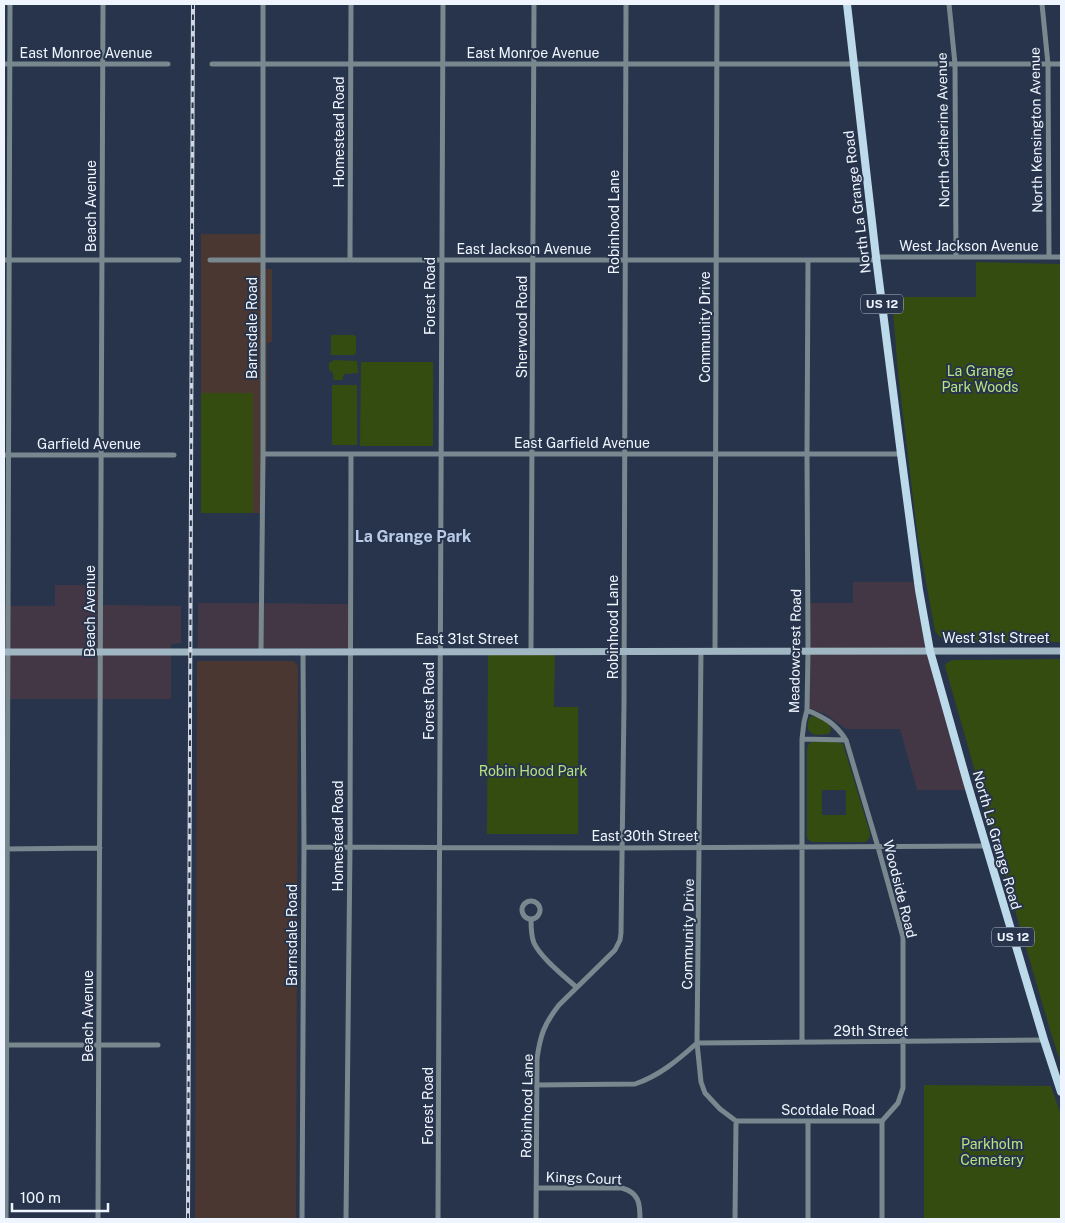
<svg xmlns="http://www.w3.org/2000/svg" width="1065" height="1223" viewBox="0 0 1065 1223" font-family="'Public Sans',sans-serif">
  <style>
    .commercial { fill: #443745 }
    .industrial { fill: #4a3731 }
    .green { fill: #354c11; fill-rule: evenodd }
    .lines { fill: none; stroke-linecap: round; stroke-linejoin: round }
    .minor { stroke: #79878f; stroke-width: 5 }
    .secondary { stroke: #a0b6c2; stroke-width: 7 }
    .primary { stroke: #bddaea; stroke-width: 8 }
    .rail-casing { stroke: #d1d8e3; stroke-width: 4 }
    .rail { stroke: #27344b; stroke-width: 2; stroke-dasharray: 5.5; stroke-linecap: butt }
    .labels { text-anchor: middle; stroke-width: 4; stroke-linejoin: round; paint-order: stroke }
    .shield { fill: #27344b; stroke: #b3bbc8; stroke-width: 1 }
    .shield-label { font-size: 12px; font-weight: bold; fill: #eff5fe }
    .street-label { font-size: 14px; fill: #eff5fe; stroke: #27344b }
    .park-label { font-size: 14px; fill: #b6e37f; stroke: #27344b }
    .quarter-label { font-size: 16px; font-weight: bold; fill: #bacbe8; stroke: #27344b }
  </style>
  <rect width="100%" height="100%" fill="#27344b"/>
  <!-- commercial -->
  <path class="commercial" d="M853,582H914L917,604L927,649H806V603H853Z
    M55,585H102V605L181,606V643L171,644V699H4V606H55Z
    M198,603L353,604L352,648H198Z
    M806,653L927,655L965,790H917L900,729H846L827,715L805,706Z"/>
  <!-- industrial -->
  <path class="industrial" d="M201,234H264V269H272V342L267,343V427L264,513H201Z
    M197,661H294L298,666L296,1219H195Z"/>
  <!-- green -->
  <path class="green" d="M976,262L1061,264V642H948L940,637L935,631L918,539L898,373L892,297H976Z
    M331,335H354L356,337V353L354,355H331Z
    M334,360C342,360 349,361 357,361L358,373L344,374L342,380H334L333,373L329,370V363Z
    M361,362H433V446H360Z
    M332,385H357V445H332Z
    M201,393H253V513H201Z
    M488,653L555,654L554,707H578V834H487Z
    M1061,659V1064L1051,1033L1000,859L945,666C947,662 949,661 954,660Z
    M814,716L829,724L831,729L830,733C816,738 802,734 810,717Z
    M811,742H837L843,744L870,833C870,837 869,840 865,842H812L810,841L807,838V749L808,745ZM822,790H846V815H822Z
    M924,1085L1051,1086L1061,1115V1219H924Z"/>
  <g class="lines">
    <!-- minor -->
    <path class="minor" d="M949,4L955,64L956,257
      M1042,4L1048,64L1049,257
      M4,64H168
      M212,64H1061
      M876,257H1061
      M4,260H179
      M210,260H876
      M350,260L351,4
      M263,454H901
      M4,455H174
      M531,651L534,4
      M715,651L717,4
      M261,652L263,454V4
      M807,710C825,718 835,723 846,740L878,847L903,937V1088L898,1103L882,1121
      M802,739L846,740
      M304,847L616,848L986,846
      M4,849L100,848
      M522 910a9 9 0 1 1 18 0a9 9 0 1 1-18 0Z
      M531,919C531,928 531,936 534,943C541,958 564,976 576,987
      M802,1042V739L804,722L807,710L808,651L807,454L808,260
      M4,1045H158
      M537,1085L635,1084C659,1076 678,1060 697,1043L701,651
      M736,1121H882V1219
      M537,1188H622C639,1193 640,1203 640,1219
      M6,1219L10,4
      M98,1219L103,4
      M302,1219L304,847L303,652
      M346,1219L350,847L351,454
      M438,1219L443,4
      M536,1219L537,1059C540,1036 544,1024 559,1005L615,950L620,940L621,933L624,705L626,4
      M735,1219L736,1121L720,1109L705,1093L701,1082L697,1043L1044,1040
      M808,1219V1122"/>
    <!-- secondary -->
    <path class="secondary" d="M4,652H190L1061,651"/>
    <!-- primary -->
    <path class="primary" d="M847,4L876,257L901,454L919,590L930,651L967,782L1044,1040L1061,1092"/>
    <defs>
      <path id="rail" d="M188,1219L193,4"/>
    </defs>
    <!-- rail casing -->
    <use href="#rail" class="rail-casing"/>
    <!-- rail -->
    <use href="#rail" class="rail"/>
  </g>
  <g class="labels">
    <!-- shield labels -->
    <g class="shield">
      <rect x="861" y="294.5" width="42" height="19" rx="4"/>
      <rect x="992" y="927.5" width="42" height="19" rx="4"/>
    </g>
    <g class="shield-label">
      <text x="882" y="308">US 12</text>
      <text x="1013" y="941">US 12</text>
    </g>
    <!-- street labels -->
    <g class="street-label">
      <text x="86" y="58">East Monroe Avenue</text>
      <text x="533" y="58">East Monroe Avenue</text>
      <text transform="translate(943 130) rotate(-91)" y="5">North Catherine Avenue</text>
      <text transform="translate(1036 130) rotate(-91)" y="5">North Kensington Avenue</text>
      <text transform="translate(339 132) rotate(-90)" y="5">Homestead Road</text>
      <text transform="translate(857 202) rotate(-97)" y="5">North La Grange Road</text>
      <text transform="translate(91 206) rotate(-90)" y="5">Beach Avenue</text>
      <text transform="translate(614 222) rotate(-90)" y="5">Robinhood Lane</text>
      <text x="969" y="251">West Jackson Avenue</text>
      <text x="524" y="254">East Jackson Avenue</text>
      <text transform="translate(430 296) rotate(-90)" y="5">Forest Road</text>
      <text transform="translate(522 327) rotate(-90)" y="5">Sherwood Road</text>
      <text transform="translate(705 327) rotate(-90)" y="5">Community Drive</text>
      <text transform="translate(252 328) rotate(-90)" y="5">Barnsdale Road</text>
      <text x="582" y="448">East Garfield Avenue</text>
      <text x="89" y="449">Garfield Avenue</text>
      <text transform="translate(90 611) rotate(-90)" y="5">Beach Avenue</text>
      <text transform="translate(613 627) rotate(-90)" y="5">Robinhood Lane</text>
      <text x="996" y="643">West 31st Street</text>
      <text x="467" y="644">East 31st Street</text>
      <text transform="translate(795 651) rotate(-89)" y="5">Meadowcrest Road</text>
      <text transform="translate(429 701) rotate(-90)" y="5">Forest Road</text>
      <text transform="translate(338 836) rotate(-90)" y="5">Homestead Road</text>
      <text x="645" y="841">East 30th Street</text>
      <text transform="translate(997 840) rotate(74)" y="5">North La Grange Road</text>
      <text transform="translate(900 889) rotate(76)" y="5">Woodside Road</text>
      <text transform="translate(688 934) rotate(-89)" y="5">Community Drive</text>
      <text transform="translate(292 935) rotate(-90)" y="5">Barnsdale Road</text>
      <text transform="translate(88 1016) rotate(-90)" y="5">Beach Avenue</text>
      <text x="871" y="1036">29th Street</text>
      <text transform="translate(428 1106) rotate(-90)" y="5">Forest Road</text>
      <text transform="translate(527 1106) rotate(-89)" y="5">Robinhood Lane</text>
      <text x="828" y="1115">Scotdale Road</text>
      <text transform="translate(584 1178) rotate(2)" y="5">Kings Court</text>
    </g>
    <!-- park labels -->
    <g class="park-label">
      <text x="980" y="376">La Grange<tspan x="980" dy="16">Park Woods</tspan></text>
      <text x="533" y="776">Robin Hood Park</text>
      <text x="992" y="1149">Parkholm<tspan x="992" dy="16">Cemetery</tspan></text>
    </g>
    <!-- quarter labels -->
    <g class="quarter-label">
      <text x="413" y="542">La Grange Park</text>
    </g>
  </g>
  <!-- border -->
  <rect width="1065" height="1223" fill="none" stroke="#eff5fe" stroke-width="10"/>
  <!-- scale -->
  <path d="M12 1203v8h96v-8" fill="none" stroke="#eff5fe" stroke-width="2.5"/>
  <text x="20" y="1203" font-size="15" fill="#eff5fe" stroke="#27344b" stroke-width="4" paint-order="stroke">100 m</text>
</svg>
